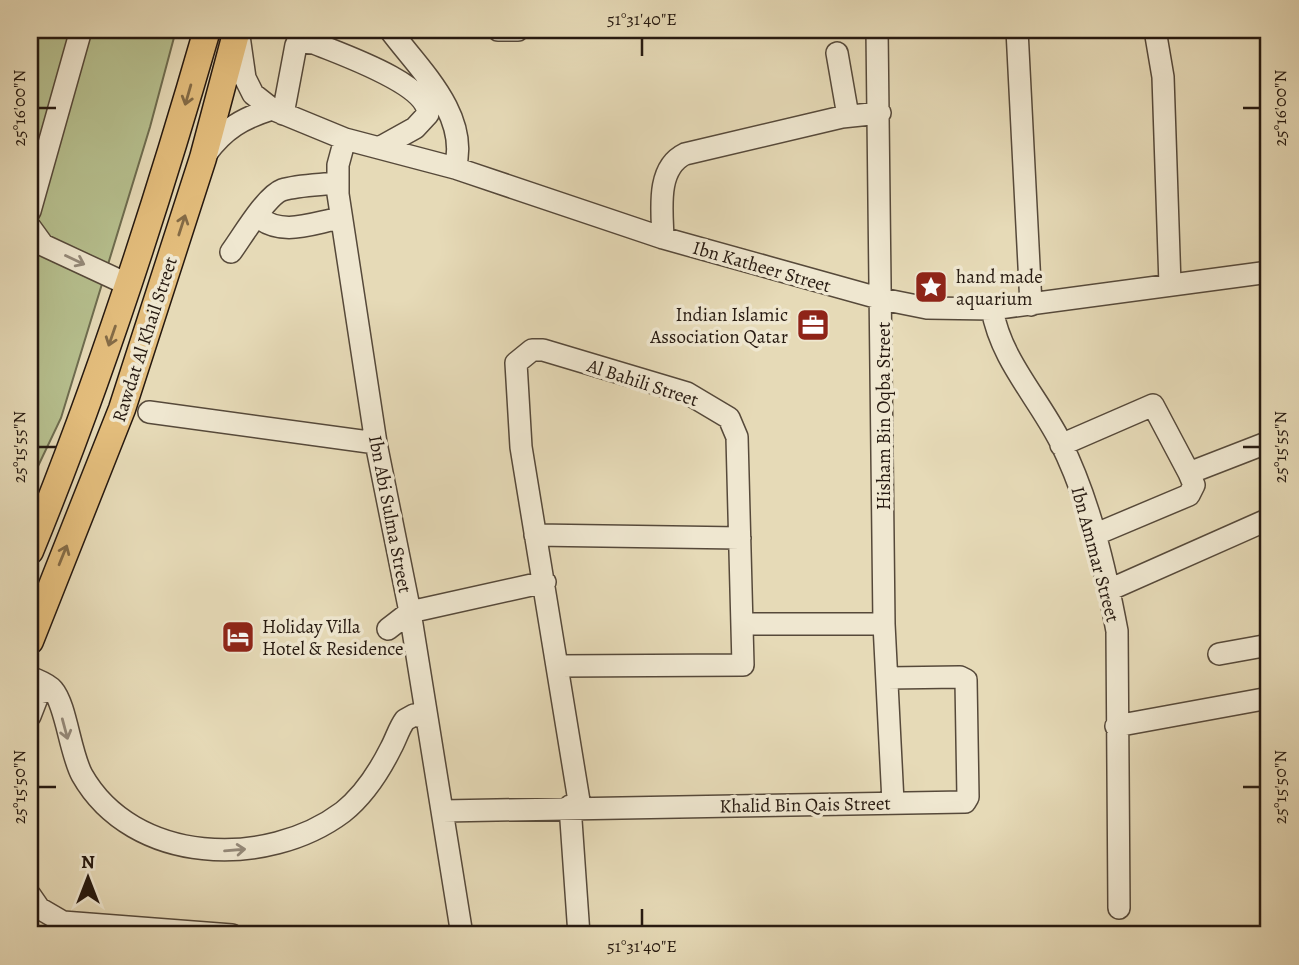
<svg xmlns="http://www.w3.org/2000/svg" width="1299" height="965" viewBox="0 0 1299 965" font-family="Alegreya,serif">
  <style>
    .green { fill: #b6bf8e; stroke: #6e6c4f; stroke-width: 2 }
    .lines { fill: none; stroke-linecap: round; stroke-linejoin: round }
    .minor-casing { stroke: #56493a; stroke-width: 24 }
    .major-casing { stroke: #261910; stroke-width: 29 }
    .minor { stroke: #efe7d0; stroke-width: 21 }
    .major { stroke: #e3bd7c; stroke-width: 26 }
    .oneway { stroke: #846b46 }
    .oneway2 { stroke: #958a7a }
    .ticks { fill: none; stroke: #261910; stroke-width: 2.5 }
    .labels { text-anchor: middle; stroke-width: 7; stroke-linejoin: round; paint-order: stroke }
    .street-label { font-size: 19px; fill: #261910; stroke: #efe7d0 }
    .poi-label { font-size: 19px; fill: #261910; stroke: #efe7d0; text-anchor: start }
    .neatline { fill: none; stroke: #261910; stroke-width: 2.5 }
    .ticks-label { font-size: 18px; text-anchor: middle; fill: #261910 }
  </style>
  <rect width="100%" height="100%" fill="#e6dab7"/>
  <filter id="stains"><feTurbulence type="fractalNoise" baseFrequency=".00286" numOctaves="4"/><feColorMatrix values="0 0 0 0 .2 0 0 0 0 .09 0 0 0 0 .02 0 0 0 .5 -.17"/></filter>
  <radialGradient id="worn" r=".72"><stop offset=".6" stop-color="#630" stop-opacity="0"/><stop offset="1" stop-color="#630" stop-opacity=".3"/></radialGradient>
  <!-- green -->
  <path class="green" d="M30,30H176L150,127L61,418L30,483Z"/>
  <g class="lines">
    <defs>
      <path id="minor" d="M390,30C419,69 470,115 455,168
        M498,30H518
        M877,30L884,624L893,802
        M1017,30L1031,305
        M1155,30L1163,77L1170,285
        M239,36L245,78L253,94L272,109L345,139L455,168L663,238L882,299L927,308L992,309L1269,272
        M837,53L848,116
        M283,114L296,45L300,42L314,43C340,54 427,83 428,114L415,128L379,148
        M345,139L338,165V194L376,443L410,612L462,935
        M206,154C224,129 243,118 272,109
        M30,211L81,30
        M258,217C283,237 312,223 341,218
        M30,227L43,245L129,285
        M663,238C662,210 656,168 685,154L842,117L880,113
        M231,252C242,237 266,196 282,190C298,185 319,185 336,183
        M992,309C1001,360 1037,396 1060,441C1089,499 1105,567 1117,631L1119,908
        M149,412L376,443
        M1061,445L1153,405L1189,473L1269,442
        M535,535L740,538
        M1094,535L1189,495L1194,485L1189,473
        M1109,590L1269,519
        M743,624H884
        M388,629L410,612L545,582
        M1219,654L1269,645
        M558,666L743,665L737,437L729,418L687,393L543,350H532L516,363L521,447L580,807
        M30,677C38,681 47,683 53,690C66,705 70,753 82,775C133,865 267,869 343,812C363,796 380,770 391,748C396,739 399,728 405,720L414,715L427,718
        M30,716L39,693L53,690
        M1116,726L1269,698
        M570,806L579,935
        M443,811L965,802L968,797L966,680L960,677L887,678
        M30,895L39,908L63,922L232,935"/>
      <path id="major" d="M30,551C100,381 156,207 207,30
        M30,641L122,409L203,158L237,30"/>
    </defs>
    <!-- minor casing -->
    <use href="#minor" class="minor-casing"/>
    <!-- major casing -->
    <use href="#major" class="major-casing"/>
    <!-- minor -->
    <use href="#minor" class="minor"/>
    <!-- major -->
    <use href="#major" class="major"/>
  </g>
  <!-- one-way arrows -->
  <defs><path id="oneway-shaft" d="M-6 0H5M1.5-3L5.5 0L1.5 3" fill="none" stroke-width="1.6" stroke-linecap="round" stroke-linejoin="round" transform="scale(1.75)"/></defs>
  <g class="oneway">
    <use href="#oneway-shaft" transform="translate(188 95) rotate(106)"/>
    <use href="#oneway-shaft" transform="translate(182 225) rotate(-72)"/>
    <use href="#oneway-shaft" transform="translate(112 336) rotate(109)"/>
    <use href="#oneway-shaft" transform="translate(63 555) rotate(-68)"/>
  </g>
  <g class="oneway2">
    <use href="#oneway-shaft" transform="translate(75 260) rotate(25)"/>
    <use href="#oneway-shaft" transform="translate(65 729) rotate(75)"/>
    <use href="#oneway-shaft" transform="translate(235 850) rotate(-5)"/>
  </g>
  <!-- ticks -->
  <path class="ticks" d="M642,38V56M38,108H56M1243,108H1260M38,447H56M1243,447H1260M38,787H56M1243,787H1260M642,909V926"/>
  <!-- icons -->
  <defs>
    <symbol id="sight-square" viewBox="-11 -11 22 22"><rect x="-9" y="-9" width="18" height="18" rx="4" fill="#8f2418" stroke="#efe7d0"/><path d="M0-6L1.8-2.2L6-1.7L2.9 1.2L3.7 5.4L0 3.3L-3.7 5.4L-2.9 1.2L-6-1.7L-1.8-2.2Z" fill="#fff"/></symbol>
    <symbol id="office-square" viewBox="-11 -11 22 22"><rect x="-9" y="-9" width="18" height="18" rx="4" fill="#8f2418" stroke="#efe7d0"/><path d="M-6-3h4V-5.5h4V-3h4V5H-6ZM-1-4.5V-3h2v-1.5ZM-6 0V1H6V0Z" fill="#fff"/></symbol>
    <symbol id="hotel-square" viewBox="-11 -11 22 22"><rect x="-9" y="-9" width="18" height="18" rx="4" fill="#8f2418" stroke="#efe7d0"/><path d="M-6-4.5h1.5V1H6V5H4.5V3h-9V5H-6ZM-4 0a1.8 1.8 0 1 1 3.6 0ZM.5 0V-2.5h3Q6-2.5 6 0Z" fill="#fff"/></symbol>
  </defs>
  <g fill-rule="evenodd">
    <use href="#sight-square" x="912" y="268" width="38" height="38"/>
    <use href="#office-square" x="794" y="306" width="38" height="38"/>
    <use href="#hotel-square" x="219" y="618" width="38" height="38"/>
  </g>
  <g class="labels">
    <!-- street labels -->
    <g class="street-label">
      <text transform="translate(762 266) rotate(16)" y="7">Ibn Katheer Street</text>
      <text transform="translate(144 339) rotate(-72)" y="7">Rawdat Al Khail Street</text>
      <text transform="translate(643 382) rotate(18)" y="7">Al Bahili Street</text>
      <text transform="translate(883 416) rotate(-90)" y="7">Hisham Bin Oqba Street</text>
      <text transform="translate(391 514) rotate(79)" y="7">Ibn Abi Sulma Street</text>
      <text transform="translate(1096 554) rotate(75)" y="7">Ibn Ammar Street</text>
      <text transform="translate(805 804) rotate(-1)" y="7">Khalid Bin Qais Street</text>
    </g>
    <!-- poi labels -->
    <g class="poi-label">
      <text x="956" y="283">hand made<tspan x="956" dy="22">aquarium</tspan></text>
      <text x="788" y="321" text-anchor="end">Indian Islamic<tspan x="788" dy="22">Association Qatar</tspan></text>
      <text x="262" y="633">Holiday Villa<tspan x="262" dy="22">Hotel &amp; Residence</tspan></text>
    </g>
  </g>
  <!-- margin -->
  <rect width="1299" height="965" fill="none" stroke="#e6dab7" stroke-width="77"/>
  <!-- north arrow -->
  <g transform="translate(88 878)" stroke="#efe7d0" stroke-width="5" paint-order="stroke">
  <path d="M0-5L12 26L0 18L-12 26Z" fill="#261910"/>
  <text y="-10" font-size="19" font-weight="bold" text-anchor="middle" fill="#261910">N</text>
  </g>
  <rect x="38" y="38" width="1222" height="888" class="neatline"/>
  <g class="ticks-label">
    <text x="642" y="25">51°31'40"E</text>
    <text transform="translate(19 108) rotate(-90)" y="6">25°16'00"N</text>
    <text transform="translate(1280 108) rotate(-90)" y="6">25°16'00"N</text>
    <text transform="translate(19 447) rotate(-90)" y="6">25°15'55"N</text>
    <text transform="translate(1280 447) rotate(-90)" y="6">25°15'55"N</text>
    <text transform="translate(19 787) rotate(-90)" y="6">25°15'50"N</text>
    <text transform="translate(1280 787) rotate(-90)" y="6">25°15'50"N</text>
    <text x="642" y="952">51°31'40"E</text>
  </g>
  <rect width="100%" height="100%" filter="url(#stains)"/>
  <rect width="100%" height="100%" fill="url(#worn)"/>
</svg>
